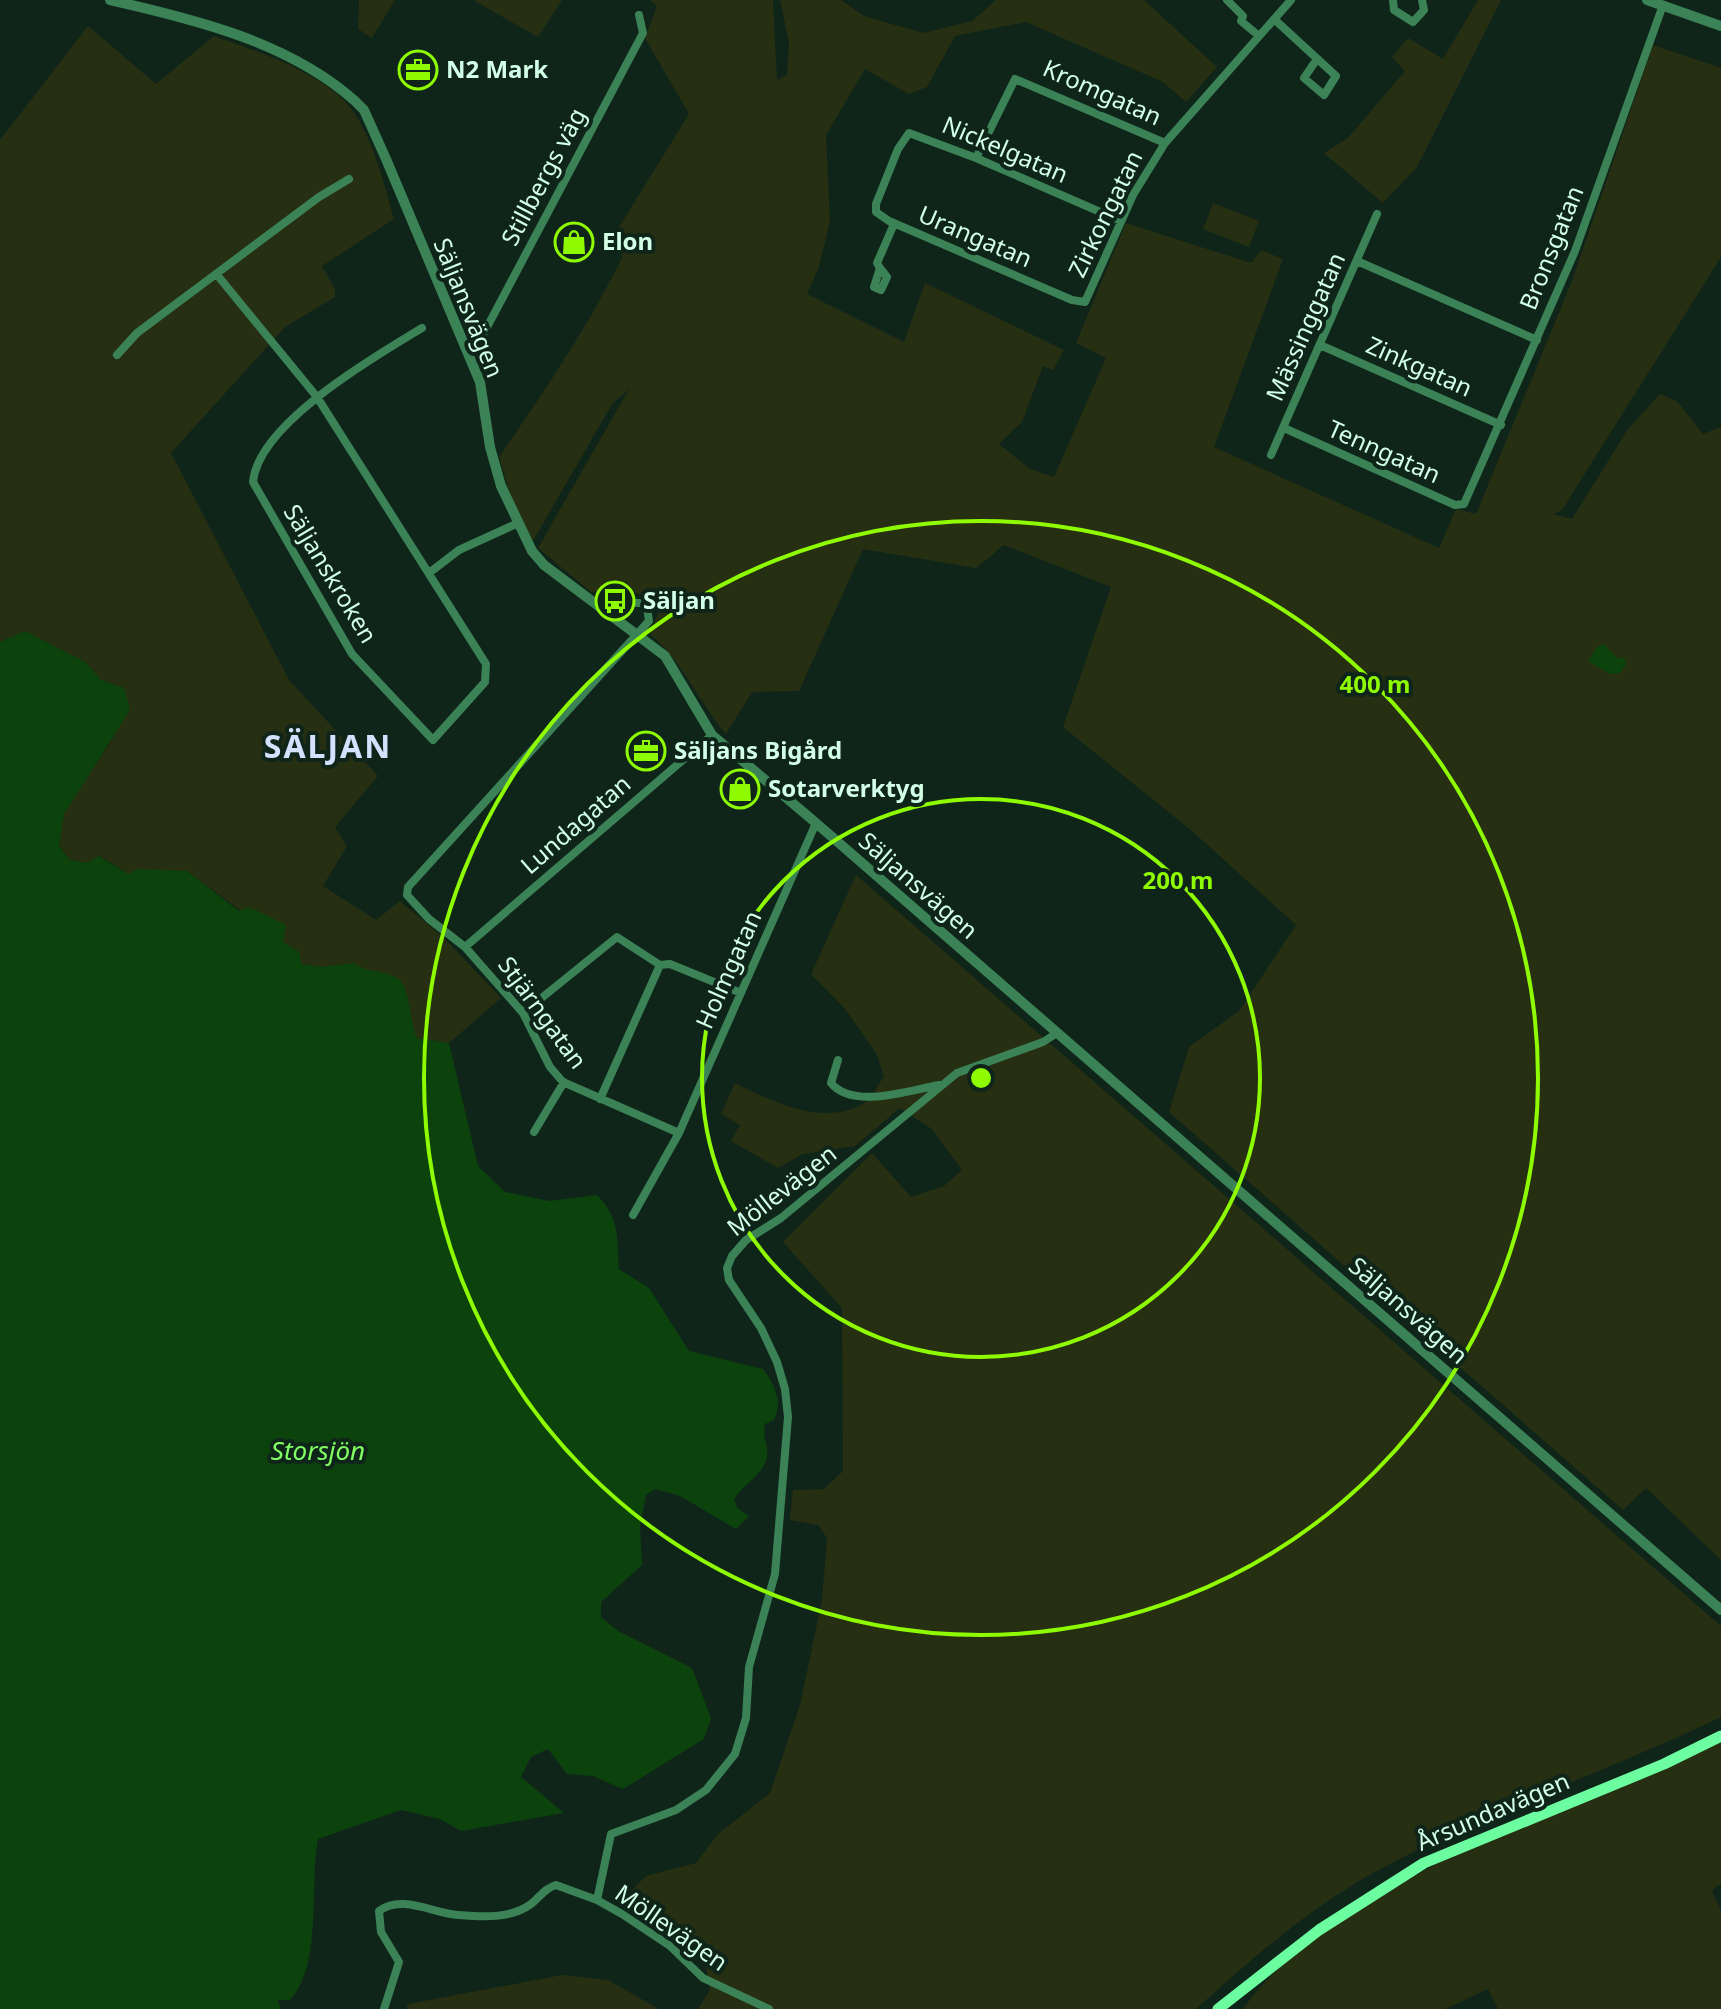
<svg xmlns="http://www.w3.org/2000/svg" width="1721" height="2009" viewBox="0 0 1721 2009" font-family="'Noto Sans',sans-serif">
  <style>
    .green { fill: #262f12 }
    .water { fill: #0c420b }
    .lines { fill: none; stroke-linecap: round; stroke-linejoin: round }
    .minor { stroke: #3b8356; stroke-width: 8 }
    .tertiary { stroke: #3b8356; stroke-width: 10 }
    .secondary { stroke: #6cfda1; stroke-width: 11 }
    .ring { fill: none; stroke: #8efb03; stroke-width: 4 }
    .labels { text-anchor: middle; stroke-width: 8; stroke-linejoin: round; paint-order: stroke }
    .poi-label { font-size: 24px; font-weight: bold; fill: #d3ffe7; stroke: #0f251a; text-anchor: start }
    .street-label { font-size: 24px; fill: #d3ffe7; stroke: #0f251a }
    .water-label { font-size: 26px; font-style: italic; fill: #81fd63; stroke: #0f251a }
    .district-label { font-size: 32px; font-weight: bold; letter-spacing: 2px; fill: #d5e2ff; stroke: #0f251a }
    .centre { fill: #8efb03; stroke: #0f251a; stroke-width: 4 }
    .ring-label { font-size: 24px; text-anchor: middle; font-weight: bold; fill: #8efb03; stroke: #0f251a; stroke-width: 8; stroke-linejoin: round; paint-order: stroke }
  </style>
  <rect width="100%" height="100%" fill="#0f251a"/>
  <!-- green -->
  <path class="green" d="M359,0H395L372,38L358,29Z
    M473,0H562L538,37Z
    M650,0H773L777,80L787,75L789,43L780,0H841L864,16L923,33L972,21L996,0H1144L1217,67L1186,102L1163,82L1026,22L955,36L927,87L909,94L865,69L826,135L830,221L819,267L807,294L904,342L925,283L1064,350L1053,370L1043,366L1022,422L999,444L1030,469L1054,477L1106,358L1076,343L1126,223L1251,263L1261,250L1283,259L1214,447L1439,548L1456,509L1476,514L1572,281L1653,45L1721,68V257L1562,510L1553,514L1572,519L1628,429L1660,394L1677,401L1703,434L1721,427V1560L1646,1488L1623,1510L1169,1112L1189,1047L1239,1011L1296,925L1192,831L1063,727L1111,587L1004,545L976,568L863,549L799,691L752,692L726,734C699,702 683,662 650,634L658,614L655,603L635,592H591L538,548L629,389L612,404L533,541L514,508L499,457C544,392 588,327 623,256L608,245L689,114L645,38L657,6Z
    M1478,0H1501L1417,167L1383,203L1324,153L1348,138L1405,71L1392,57L1408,38L1443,59Z
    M88,26L156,84L214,36C256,51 329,74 355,114C375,145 384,184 394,219L322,266L335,289V297L285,327L171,453L289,680L378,776L335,827L347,846L323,886L376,920L400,901L445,939L501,998L449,1043L417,1038C407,1019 407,998 397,978L363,970L354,963L321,967L301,964L283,942L187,871L128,874L100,856L87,863L70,860L59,846L63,814L114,736L124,688L101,680L85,662L25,631L0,642V140Z
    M1213,203L1259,221L1249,247L1203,229Z
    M856,875L1721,1626V1717C1607,1772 1486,1811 1375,1872C1309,1908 1252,1959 1196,2009H698L710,1990L706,1965L624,1898L646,1876L696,1863L718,1834L770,1793L800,1705L822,1600L827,1538L818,1525L790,1520L793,1490L824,1489L843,1471L842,1308L783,1242L872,1153L911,1197L944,1186L962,1170L932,1129L900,1108L855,1146L803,1154L778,1168L731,1141L740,1125L721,1114L735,1083C771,1101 821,1126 861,1105C870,1101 878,1085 884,1076L876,1053L846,1010L811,974Z
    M1721,1741V1884L1712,1890L1721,1911V2009H1498L1488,1989L1445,2009H1243C1330,1886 1583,1800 1721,1741Z
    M562,1975L608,1980L659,2009H406L408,2004Z"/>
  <!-- water -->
  <path class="water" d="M25,631L85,662L101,680L124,688L130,710L64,814L59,846L70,860L87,863L99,856L128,874L137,869L187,871L239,911L249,907L286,925L283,942L299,952L301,964L321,967L354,963C367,973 383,970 397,978C411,986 409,1022 417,1038L449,1043L478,1166L505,1192L549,1201L597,1195C620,1218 617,1239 619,1269L649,1288L689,1351L763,1369C775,1385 783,1402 774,1420L765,1424C762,1439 769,1445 767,1457C764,1474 743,1485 734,1499L738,1509L749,1516L736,1529L680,1496L655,1489L646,1495L640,1526L642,1565L601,1602V1617L618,1631L692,1668L711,1718L704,1739L623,1789L593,1776L567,1774L548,1749L531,1757L521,1777L564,1813L461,1831L440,1819L401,1810L318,1839C309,1887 323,1964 290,2000H278L281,2009H0V642Z
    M1604,644L1617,658H1625L1626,664L1620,673L1610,674L1588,661L1598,646Z"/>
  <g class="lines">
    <!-- minor -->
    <path class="minor" d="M1227,0L1243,16L1241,21L1259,36
      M1393,0L1394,10L1413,22L1424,10L1422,0
      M1274,19L1336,76L1324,95L1304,78L1317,59
      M976,158L1015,79L1165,143
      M1121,221L976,158L909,133L898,149L876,204V212L889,221L1072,300L1085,302L1133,195L1165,143L1291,0
      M1357,261L1537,340
      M880,268L887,277L881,290L874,287L880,268L877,263L894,224
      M218,276L317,397L486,664L485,682L433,740L352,654L253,482C258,424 374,357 422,328
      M1320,345L1501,425
      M117,355L137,333L319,197L349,179
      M469,355L485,331L643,33L639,15
      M1284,428L1455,505L1464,504L1575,251L1663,5
      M1271,455L1377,214
      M429,573L459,550L516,524
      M593,602L641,603L647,608L649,621L408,887L407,895L429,919L465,947L523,1013L550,1067L563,1082L679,1133L633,1215
      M465,947L712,735
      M523,1013L617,937L660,965L670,964L741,993
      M838,1060L831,1083C853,1110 910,1090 939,1085
      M600,1099L660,965
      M534,1132L564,1082
      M679,1133L816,823
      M597,1900L611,1834L676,1810L706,1790L735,1754L746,1718L749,1667L775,1574L788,1417L785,1389L777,1362L761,1328L729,1280L727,1268L732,1256L746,1240L781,1218L957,1073L1043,1042L1057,1033
      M384,2009L399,1962L381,1932L379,1911C401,1894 433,1913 458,1915C482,1917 511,1919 531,1904C540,1897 545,1888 556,1885L597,1900L622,1914L670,1946L703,1978L769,2009"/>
    <!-- tertiary -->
    <path class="tertiary" d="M110,0C194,19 289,42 355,101L364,110L386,159L480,382L490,447L501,486L532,551L544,565L665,656L712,735L816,823L1721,1610
      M1647,0L1721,26"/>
    <!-- secondary -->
    <path class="secondary" d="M1218,2009L1319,1930L1424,1863L1664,1764L1721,1736"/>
  </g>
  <!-- distance rings -->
  <g class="ring">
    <circle cx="981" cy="1078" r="279"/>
    <circle cx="981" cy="1078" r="557"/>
  </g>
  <!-- icons -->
  <defs>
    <symbol id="office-ring" viewBox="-11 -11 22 22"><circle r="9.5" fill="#0f251a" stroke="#8efb03" stroke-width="1.5"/><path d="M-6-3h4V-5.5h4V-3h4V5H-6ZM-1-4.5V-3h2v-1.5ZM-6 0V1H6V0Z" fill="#8efb03"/></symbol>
    <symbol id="shop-ring" viewBox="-11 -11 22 22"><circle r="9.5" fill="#0f251a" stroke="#8efb03" stroke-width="1.5"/><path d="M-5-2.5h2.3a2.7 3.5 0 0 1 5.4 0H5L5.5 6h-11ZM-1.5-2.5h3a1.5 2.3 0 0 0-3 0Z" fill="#8efb03"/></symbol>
    <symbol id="bus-ring" viewBox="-11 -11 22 22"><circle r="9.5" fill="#0f251a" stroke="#8efb03" stroke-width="1.5"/><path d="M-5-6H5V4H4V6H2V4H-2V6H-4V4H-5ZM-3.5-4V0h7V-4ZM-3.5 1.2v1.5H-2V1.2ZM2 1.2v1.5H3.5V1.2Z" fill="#8efb03"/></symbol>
  </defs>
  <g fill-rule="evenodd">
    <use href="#office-ring" x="396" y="48" width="44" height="44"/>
    <use href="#shop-ring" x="552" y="220" width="44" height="44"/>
    <use href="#bus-ring" x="593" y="579" width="44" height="44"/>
    <use href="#office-ring" x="624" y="729" width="44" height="44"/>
    <use href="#shop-ring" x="718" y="767" width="44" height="44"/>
  </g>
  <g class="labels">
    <!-- poi labels -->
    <g class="poi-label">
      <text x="446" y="78">N2 Mark</text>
      <text x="602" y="250">Elon</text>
      <text x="643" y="609">Säljan</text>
      <text x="674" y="759">Säljans Bigård</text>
      <text x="768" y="797">Sotarverktyg</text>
    </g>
    <!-- street labels -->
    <g class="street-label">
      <text transform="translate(1102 93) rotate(24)" y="8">Kromgatan</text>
      <text transform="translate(1005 150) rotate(23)" y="8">Nickelgatan</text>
      <text transform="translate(544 177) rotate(-62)" y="8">Stillbergs väg</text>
      <text transform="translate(1106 214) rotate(-64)" y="8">Zirkongatan</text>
      <text transform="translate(975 237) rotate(23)" y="8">Urangatan</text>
      <text transform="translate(1552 248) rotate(-68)" y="8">Bronsgatan</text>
      <text transform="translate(468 308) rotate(68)" y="8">Säljansvägen</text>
      <text transform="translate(1306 327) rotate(-66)" y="8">Mässinggatan</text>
      <text transform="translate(1419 367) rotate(24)" y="8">Zinkgatan</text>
      <text transform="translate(1384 452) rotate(24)" y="8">Tenngatan</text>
      <text transform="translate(330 574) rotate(59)" y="8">Säljanskroken</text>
      <text transform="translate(576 825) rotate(-41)" y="8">Lundagatan</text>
      <text transform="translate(918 886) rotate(41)" y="8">Säljansvägen</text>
      <text transform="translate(729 970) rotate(-66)" y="8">Holmgatan</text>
      <text transform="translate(542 1013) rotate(54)" y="8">Stjärngatan</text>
      <text transform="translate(782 1191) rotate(-38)" y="8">Möllevägen</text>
      <text transform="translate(1408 1311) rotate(41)" y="8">Säljansvägen</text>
      <text transform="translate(1493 1812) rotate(-23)" y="8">Årsundavägen</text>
      <text transform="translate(671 1928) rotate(35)" y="8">Möllevägen</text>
    </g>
    <!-- water labels -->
    <g class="water-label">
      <text x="318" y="1460">Storsjön</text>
    </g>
    <!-- district labels -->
    <g class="district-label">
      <text x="328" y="758">SÄLJAN</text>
    </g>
  </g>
  <circle cx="981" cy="1078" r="12" class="centre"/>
  <g class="ring-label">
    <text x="1375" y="693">400 m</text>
    <text x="1178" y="889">200 m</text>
  </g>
</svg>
